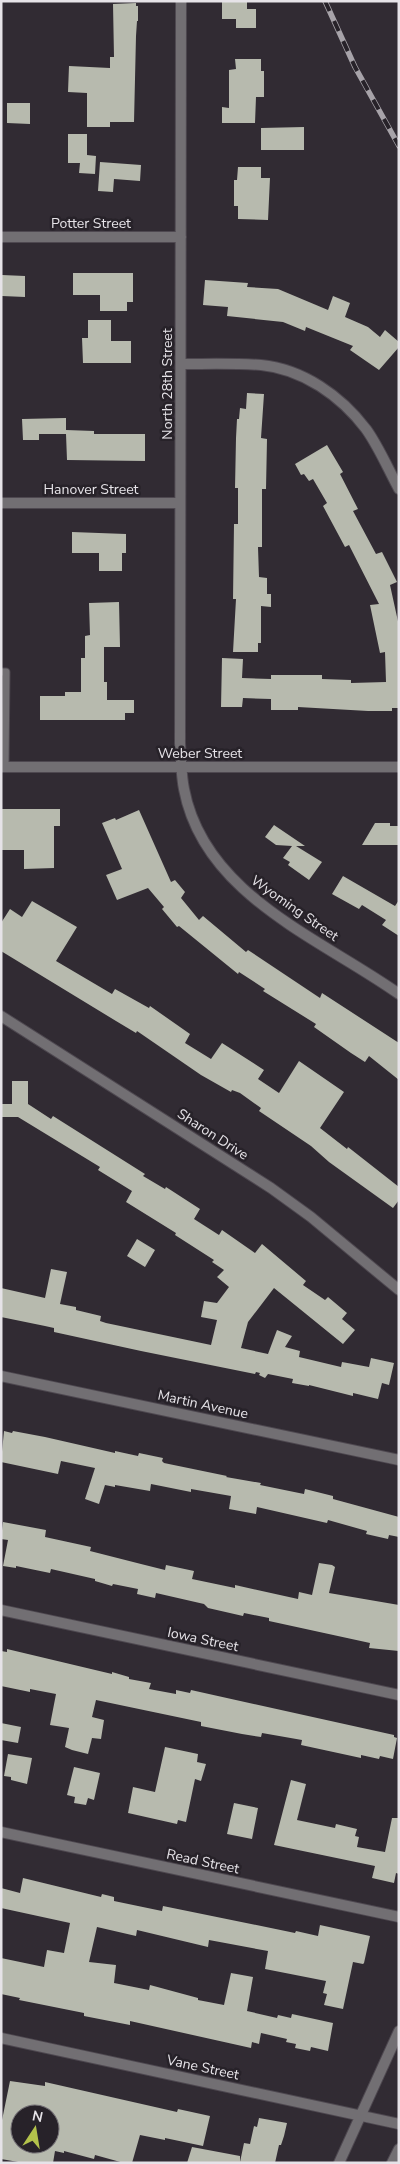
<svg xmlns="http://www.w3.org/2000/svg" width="400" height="2164" viewBox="0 0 400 2164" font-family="'Nunito Sans',sans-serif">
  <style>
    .building { fill: #b7baae; fill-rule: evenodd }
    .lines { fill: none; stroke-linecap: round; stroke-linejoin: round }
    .service-casing { stroke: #4e4850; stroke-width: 9 }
    .minor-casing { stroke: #4e4850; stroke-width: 12 }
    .service { stroke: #726f73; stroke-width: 7 }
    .minor { stroke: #726f73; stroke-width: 10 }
    .rail-casing { stroke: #a7a3a9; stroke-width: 5.5 }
    .rail { stroke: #272229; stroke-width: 4; stroke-dasharray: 11; stroke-linecap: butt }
    .labels { text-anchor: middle; stroke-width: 5; stroke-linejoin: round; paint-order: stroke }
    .street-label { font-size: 14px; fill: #e6e3e8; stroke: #272229 }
  </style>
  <rect width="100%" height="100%" fill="#312b33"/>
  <!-- building -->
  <path class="building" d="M222,1H247V9H256V28H236V19H222Z
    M136,3V6H138V21H137L136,36L134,122H110V127H87V93L68,92L69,66L110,68V57H114L113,4Z
    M235,59H261V71H264V97H256L255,123H222V107L229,108V70L236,69Z
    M7,103H30V124L7,123Z
    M304,127V150H261V128Z
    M68,134H87V155L96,156L95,174L79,173L80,163H68Z
    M100,162L141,165L140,181L114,179L113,192L98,191Z
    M238,167H261V178H270L268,220L238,219V206H234V180H237Z
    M73,273H133V302H127V311H100V295H73Z
    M2,275L25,276V297L2,296Z
    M205,280L248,283L247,287L278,289L328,310L333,296L350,303L345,317L368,327L380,337L385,330L399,342V347L379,370L350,350L353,346L306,327L305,331L283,322L227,316L228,307L203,305Z
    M88,320H111V341H131V363H83L82,338H88Z
    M247,393L264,394L261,438L267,439L266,489H262V547H258L259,577L267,578V594H271V607L261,606V643H258V652H233L236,599H233L234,524H238V488H235L236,438L237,419H239L240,408L246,409Z
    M66,418V430L94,431V434H145V461L67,460L66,434H39V440H23L22,419Z
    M327,445L343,472L340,474L358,509L353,511L376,554L382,552L397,582L390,585L399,626V708H392V711H368L298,707V710H271V699L243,698L242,707H221L222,658L243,659L242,678L271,679V675H322V679L351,680V683L386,682L385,652L380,653L370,605L379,604L349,545L345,547L323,506L327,503L313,479L309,481L304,474L301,475L295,464Z
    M72,532L126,534V553H122V571H99V553H72Z
    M119,602L120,647H104V682H107V700H134V713H125V720H40V696H65V692H81V658H85V636L90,635L89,603Z
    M1,809H60V826H54V868L24,869V850H1Z
    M139,810L171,882L175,880L185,892L181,898L199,920L203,916L246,952L248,950L320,998L322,993L399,1043V1080L369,1056L365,1062L351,1053L314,1027L316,1024L263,991L265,989L239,972L238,974L179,926L177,927L162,909L164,907L148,888L117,900L106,875L122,869L102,823L115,818L116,820Z
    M375,823H390V826H399V845H362Z
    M274,825L305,846H296L322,862L309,880L288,865L290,862L283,858L292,846L276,845L265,837Z
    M343,876L395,906L399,900V936L382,925L386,920L362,905L359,909L332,894Z
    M32,901L77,927L56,961L112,994L115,989L149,1008L150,1006L190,1034L185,1043L211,1059L222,1043L264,1070L258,1079L279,1093L299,1061L344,1092L320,1128L347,1149L348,1147L399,1187V1200L393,1208L329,1162L311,1146L259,1111L261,1108L240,1093L232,1090L231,1092L201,1075L137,1031L136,1033L116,1021L1,951V923L10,909L22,917Z
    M12,1081H28V1104L51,1119L53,1116L145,1174L143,1176L165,1189L166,1187L200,1209L194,1219L219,1235L222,1230L255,1253L262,1244L306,1281L303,1285L325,1300L328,1297L347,1313L342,1319L355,1330L343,1344L274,1288L248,1322L241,1348L268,1354L277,1330L292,1336L285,1347L300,1351L299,1357L341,1367L342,1362L369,1367L371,1358L394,1363L389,1385L382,1383L378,1399L353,1393V1396L309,1385V1386L292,1383L293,1379L268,1374L265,1378L259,1375L260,1373L256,1372L255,1374L141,1351L54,1332V1328L45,1326L1,1317V1288L45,1298L51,1269L67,1272L60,1304L76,1307V1310L101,1316L100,1321L106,1323L211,1345L217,1320L201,1317L204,1301L217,1303L229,1287L217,1277L224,1270L212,1262L214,1260L175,1235L176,1233L126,1202L132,1191L98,1170L100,1167L18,1117H1V1104H12Z
    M137,1239L155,1250L145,1267L127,1256Z
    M4,1431L12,1433L13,1431L45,1437L115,1453V1451L138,1456L139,1453L163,1458L162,1461L164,1463L227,1476L226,1477L261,1483L260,1485L304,1494L305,1489L333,1496V1499L399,1517V1537L389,1535L388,1539L366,1534L367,1531L328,1520L327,1523L257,1507L256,1514L229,1509L231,1496L191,1489V1492L151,1484L150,1491L115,1485V1487L105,1485L99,1504L85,1499L95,1468L61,1461L58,1474L1,1462Z
    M3,1522L46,1530L45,1537L91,1547L90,1551L141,1564L165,1570L166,1565L194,1571L192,1579L235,1588V1585L298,1599L299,1592L312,1595L319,1563L332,1565L335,1567L329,1593L399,1605V1651L369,1648L370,1643L269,1621V1618L244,1613L243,1616L208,1608L204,1604L156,1593L155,1598L137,1594L138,1589L113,1584L112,1586L95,1581V1579L51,1569L50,1573L16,1566V1568L3,1566L8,1540L1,1539Z
    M7,1649L112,1674V1672L129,1677V1679L151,1683L149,1689L176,1694V1690L190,1693L191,1690L394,1735V1737L397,1738L393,1759L380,1756L379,1759L361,1755V1758L301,1745L302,1740L262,1733L261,1737L242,1734L201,1726V1722L96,1700L92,1717L104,1720L101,1739L92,1738L88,1754L72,1750L65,1747L69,1728L50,1725L56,1694L30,1689V1692L1,1686V1651L7,1652Z
    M1,1723L21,1727L18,1743L1,1740Z
    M165,1747L198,1754L197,1762L206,1764L201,1781L195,1779L186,1822L178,1820L177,1824L128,1813L133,1787L155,1792Z
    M8,1754L32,1758L27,1784L11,1780V1777L4,1776Z
    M74,1767L100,1773L94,1800L88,1798L86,1805L74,1803L75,1797L67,1795Z
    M291,1780L306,1784L297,1820L335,1828L336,1824L357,1829L355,1836L359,1837L357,1847L385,1852L392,1818H399V1874L396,1873L394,1883L372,1878L375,1866L274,1845Z
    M234,1803L258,1808L252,1839L227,1834Z
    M23,1878L101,1897L102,1894L114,1897V1901L162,1911L163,1906L295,1933L296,1931L318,1936L320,1925L370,1936L364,1963L363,1964L353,1962L343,2009L324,2005L327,1994L323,1993L326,1981L265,1969L268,1951L209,1940L208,1947L137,1930L136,1936L97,1927L89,1962L116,1965L114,1983L149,1990L150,1985L198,1998V2000L224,2005L231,1973L253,1977L247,2011L277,2018L278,2015L291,2018L292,2014L333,2023L328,2051L311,2047L310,2051L295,2048L296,2044L286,2042L287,2039L261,2033L259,2044L252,2042L251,2048L130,2021V2025L84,2016V2013L19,2000L20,1998L1,1994V1958L44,1967L47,1950L64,1953L70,1923L1,1908V1888L20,1893Z
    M10,2081L45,2086V2082L177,2112L178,2109L210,2116L203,2146L165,2138V2140L140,2135L132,2163H124L95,2155L94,2159L64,2151V2153L55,2151L53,2163H24L1,2159V2125ZM20,2114H50V2144H20Z
    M259,2118L287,2123L284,2136L281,2145H279L275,2163H187L192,2147L240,2156V2162L244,2143L250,2144L254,2126L257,2127Z"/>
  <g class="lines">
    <defs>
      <path id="service" d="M1,672H6L5,767"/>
      <path id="minor" d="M181,1L180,743C181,758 181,774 184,789C204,895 320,938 399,994
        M1,237H181
        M181,364C207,364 235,363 261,365C303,369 341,396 366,429C379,447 388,469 399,489
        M1,503H180
        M1,767H399
        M1,1016L271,1188L311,1217L399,1290
        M1,1376L399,1460
        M1,1610L399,1695
        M1,1832L399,1917
        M1,2038L399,2124
        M339,2163L399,2031
        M392,2163L399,2149"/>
    </defs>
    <!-- service casing -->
    <use href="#service" class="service-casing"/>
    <!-- minor casing -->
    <use href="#minor" class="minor-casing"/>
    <!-- service -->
    <use href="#service" class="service"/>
    <!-- minor -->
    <use href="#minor" class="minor"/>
    <defs>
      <path id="rail" d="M325,1L355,67L399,146"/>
    </defs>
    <!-- rail casing -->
    <use href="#rail" class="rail-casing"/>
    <!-- rail -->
    <use href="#rail" class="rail"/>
  </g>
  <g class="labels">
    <!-- street labels -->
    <g class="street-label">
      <text x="91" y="228">Potter Street</text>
      <text transform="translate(167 384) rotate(-90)" y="5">North 28th Street</text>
      <text x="91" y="494">Hanover Street</text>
      <text x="200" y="758">Weber Street</text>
      <text transform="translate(295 908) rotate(35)" y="5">Wyoming Street</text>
      <text transform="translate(213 1134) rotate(33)" y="5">Sharon Drive</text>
      <text transform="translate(203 1404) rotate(12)" y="5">Martin Avenue</text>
      <text transform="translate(203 1639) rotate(12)" y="5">Iowa Street</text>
      <text transform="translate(203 1861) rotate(12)" y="5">Read Street</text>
      <text transform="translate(203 2067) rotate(12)" y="5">Vane Street</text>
    </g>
  </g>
  <!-- border -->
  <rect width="400" height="2164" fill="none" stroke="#e6e3e8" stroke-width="5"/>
  <!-- north arrow -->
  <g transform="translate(35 2129) rotate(12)"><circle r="24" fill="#272229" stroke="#736f75"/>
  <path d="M0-4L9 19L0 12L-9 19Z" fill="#b3c24b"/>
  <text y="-8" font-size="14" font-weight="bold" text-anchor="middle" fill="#e6e3e8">N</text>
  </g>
</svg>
